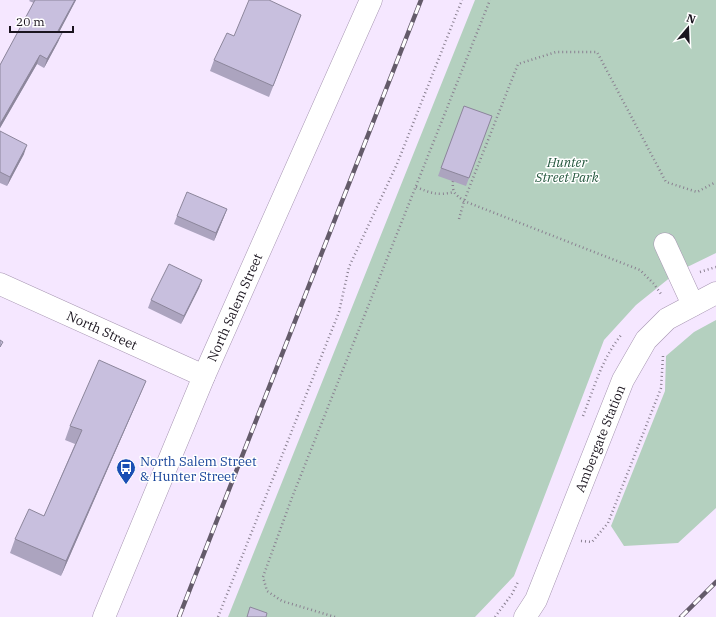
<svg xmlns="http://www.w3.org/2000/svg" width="716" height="617" viewBox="0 0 716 617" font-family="'IBM Plex Serif',serif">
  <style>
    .green { fill: #b4d0bf }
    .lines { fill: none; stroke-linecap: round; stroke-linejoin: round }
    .minor-casing { stroke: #a796b2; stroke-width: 23 }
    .major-casing { stroke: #a796b2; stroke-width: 23 }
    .path { stroke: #8a8091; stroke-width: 2.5; stroke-dasharray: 1 3; stroke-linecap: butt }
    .minor { stroke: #fff; stroke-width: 22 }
    .major { stroke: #fff; stroke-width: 22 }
    .rail-casing { stroke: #645b6a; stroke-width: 4.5 }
    .rail { stroke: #fff; stroke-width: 3; stroke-dasharray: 9; stroke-linecap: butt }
    .wall { fill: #aca4bf }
    .shaded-wall { fill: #8c869b }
    .building { fill: #c8bfde; stroke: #8c869b }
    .labels { text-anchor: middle; stroke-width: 3; stroke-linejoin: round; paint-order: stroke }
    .park-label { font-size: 13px; font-style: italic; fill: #24573d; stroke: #fff }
    .street-label { font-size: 13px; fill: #1a141e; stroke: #fff }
    .transit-label { font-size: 13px; fill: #164399; stroke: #fff; text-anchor: start }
  </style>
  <rect width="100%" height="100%" fill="#f5e7ff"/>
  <!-- green -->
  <path class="green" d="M475,0H716V253L677,272L636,305L604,340L514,576L475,617H228Z
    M716,320V508L678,543L624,546L611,526L665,391L666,356L694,332Z"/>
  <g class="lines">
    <defs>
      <g id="minor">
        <path d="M665,244L693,305"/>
        <path id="s1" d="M0,284L204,376"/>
        <path id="s2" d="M525,617L536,600L623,380L646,340L667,319L716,293"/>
      </g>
      <g id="major">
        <path id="s3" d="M104,617L204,376L371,0"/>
      </g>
    </defs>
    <!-- minor casing -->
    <use href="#minor" class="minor-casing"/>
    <!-- major casing -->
    <use href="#major" class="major-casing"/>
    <!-- path -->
    <path class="path" d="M453,181C452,193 455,194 464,201L640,270L654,284L661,294
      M416,187C431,193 437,196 454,192
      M459,219L464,201L518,64L556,52H597L666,182L697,192L716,182
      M700,272L716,267
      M583,416C594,388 602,358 622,334
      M581,541L592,542L608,523L661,388L663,356
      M218,617L339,312L349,267L397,164L462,0
      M335,617L282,601L267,591L263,577L291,500L490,0
      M495,617L512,594L518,582"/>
    <!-- minor -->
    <use href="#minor" class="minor"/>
    <!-- major -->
    <use href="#major" class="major"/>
    <defs>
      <path id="rail" d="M179,617L421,0
        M681,617L716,582"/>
    </defs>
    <!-- rail casing -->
    <use href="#rail" class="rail-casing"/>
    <!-- rail -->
    <use href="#rail" class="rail"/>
  </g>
  <!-- wall -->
  <path class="wall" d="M30,0H76L59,32L62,33L58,42L44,68L37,64L0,128V65L34,3L29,1Z
    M301,15L269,97L210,71L214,60L234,36Z
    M464,106L492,116L466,186L438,176Z
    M0,131L24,154L7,186L0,183Z
    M227,209L214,241L174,224L177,216Z
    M202,280L199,288L181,324L148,308L151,300Z
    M146,381L140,395L61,576L10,553L15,539L44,516L75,444L65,440L70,426Z"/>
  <!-- shaded-wall -->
  <path class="shaded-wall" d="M75,0H76L55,40L58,31Z
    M62,33L58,42L44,68L47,59Z
    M40,55L37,64L0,128V124Z
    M27,145L24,154L7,186L10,177Z
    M227,209L224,217L214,241L216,233Z
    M202,280L199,288L181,324L184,316Z
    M146,381L140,395L61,576L66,561Z"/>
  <!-- building -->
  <path class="building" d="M35,0H75L58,31L62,33L47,59L40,55L0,124V65Z
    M249,0H269L301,15L273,86L214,60L227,33L234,36Z
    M464,106L492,116L469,178L441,168Z
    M0,131L27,145L10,177L0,172Z
    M187,192L227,209L216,233L177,216Z
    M169,264L202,280L184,316L151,300Z
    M0,340L3,342L0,347Z
    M99,360L146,381L66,561L15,539L29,509L44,516L82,430L70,426Z
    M250,607L267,613L266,617H247Z"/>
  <!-- icons -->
  <defs>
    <symbol id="bus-pin" viewBox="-11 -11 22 30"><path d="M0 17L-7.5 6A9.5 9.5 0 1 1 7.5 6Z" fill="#1a4fb4" stroke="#fff"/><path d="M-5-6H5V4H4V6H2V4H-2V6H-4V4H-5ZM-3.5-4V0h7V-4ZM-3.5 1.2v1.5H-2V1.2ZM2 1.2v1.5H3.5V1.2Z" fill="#fff"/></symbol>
  </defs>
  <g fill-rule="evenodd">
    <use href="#bus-pin" x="115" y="457" width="22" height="30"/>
  </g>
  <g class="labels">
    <!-- park labels -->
    <g class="park-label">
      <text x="567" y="167">Hunter<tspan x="567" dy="15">Street Park</tspan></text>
    </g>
    <!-- street labels -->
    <g class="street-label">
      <text dy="5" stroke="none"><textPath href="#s3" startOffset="336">North Salem Street</textPath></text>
      <text dy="5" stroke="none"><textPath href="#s1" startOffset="112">North Street</textPath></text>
      <text dy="5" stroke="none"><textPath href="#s2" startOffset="194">Ambergate Station</textPath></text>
    </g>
    <!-- transit labels -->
    <g class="transit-label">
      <text x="140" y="466">North Salem Street<tspan x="140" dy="15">&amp; Hunter Street</tspan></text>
    </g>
  </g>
  <!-- north arrow -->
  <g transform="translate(688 28) rotate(19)" stroke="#ffffff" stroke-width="3" paint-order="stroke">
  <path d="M0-3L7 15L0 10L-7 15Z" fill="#1a141e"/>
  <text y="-6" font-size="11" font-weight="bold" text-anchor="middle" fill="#1a141e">N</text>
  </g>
  <!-- scale -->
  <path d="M10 26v6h63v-6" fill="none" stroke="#1a141e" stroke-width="2"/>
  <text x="16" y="26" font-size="12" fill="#1a141e" stroke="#ffffff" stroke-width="3" paint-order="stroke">20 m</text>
</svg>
